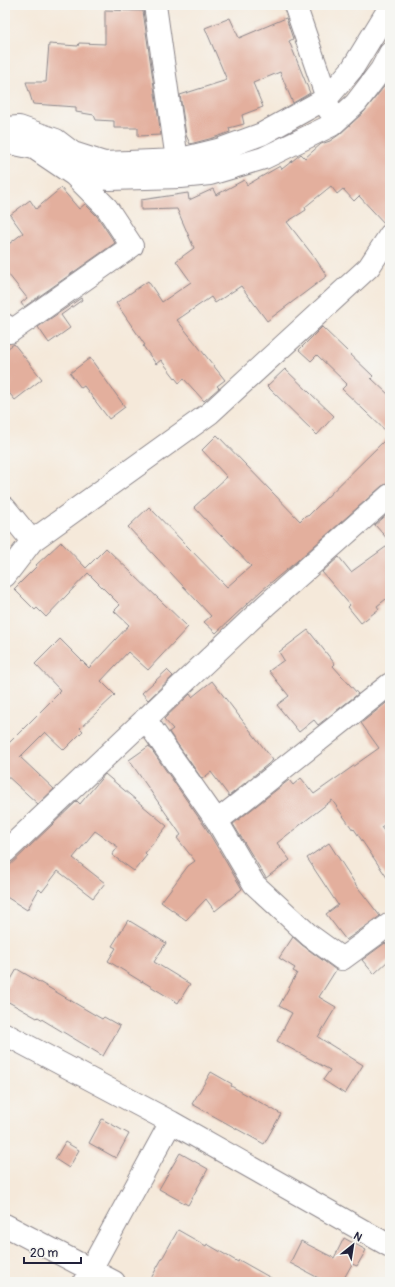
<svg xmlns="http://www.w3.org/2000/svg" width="395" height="1287" viewBox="0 0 395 1287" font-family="Pangolin,sans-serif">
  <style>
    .building { fill: #e3af9d }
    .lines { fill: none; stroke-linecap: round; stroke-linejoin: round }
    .minor-casing { stroke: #8c868a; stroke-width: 24 }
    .minor { stroke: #fff; stroke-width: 22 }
  </style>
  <rect width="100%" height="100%" fill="#f6f6f2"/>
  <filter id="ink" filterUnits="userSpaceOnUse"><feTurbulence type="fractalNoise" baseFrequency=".025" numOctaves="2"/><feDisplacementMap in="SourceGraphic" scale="8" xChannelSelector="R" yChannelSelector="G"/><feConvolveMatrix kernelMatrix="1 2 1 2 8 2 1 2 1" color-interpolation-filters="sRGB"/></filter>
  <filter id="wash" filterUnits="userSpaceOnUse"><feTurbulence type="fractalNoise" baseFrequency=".012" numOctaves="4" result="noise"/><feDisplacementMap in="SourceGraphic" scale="16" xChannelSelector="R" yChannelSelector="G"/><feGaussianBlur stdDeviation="0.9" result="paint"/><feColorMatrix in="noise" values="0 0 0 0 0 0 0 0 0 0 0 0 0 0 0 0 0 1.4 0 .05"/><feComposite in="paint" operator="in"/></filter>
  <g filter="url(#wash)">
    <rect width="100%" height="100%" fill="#f5e9da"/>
    <g id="blocks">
      <!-- building -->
      <path class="building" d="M105,10L143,11L161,135L138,136V128H114V121L96,120L94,115L76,112V107L33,104L26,82H46L49,44L78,46L79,43L105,44Z
        M230,18L239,38L286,18L293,39L289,41L310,93L293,103L280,72L253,83L263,107L242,115L244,124L229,128L230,132L213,138L190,144L186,135L180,95L227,80L205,28Z
        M390,79V223L385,224L359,196L354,201L343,189L337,194L331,186L305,207L306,210L287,222L315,258L327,276L267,321L241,286L215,303L211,297L177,320L225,380L217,386L219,388L204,401L184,379L179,383L161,360L156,364L143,346L145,345L116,303L148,281L162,302L191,282L176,261L194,248L177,209L141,210V200L188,193L189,200L213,189L216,195L244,180L247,185L280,166L282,169L301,154L305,158L321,144L330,141L340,134L364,112Z
        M61,188L79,209L85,204L97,216L115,243L24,307L21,303L27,298L5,270V247L23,233L10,215L30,200L36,209Z
        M81,298L82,300L61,315L70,328L49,343L38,327Z
        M322,327L373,376L371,378L390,396V483L382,486L297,561L262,590L216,633L204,622L211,616L128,527L149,507L227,587L251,566L222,535L221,536L194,507L227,477L202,450L217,435L300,521L306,515L308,516L390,435L342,389L347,384L317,355L311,361L299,350Z
        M14,344L42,379L15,400L5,388V350Z
        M90,358L125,407L109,419L84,386L81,388L70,373Z
        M285,369L334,416L317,435L267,386Z
        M390,512V542L375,525Z
        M61,542L86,568L106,548L188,627L148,670L128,652L101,681L115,695L80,728L83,731L64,750L45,732L20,757L54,789L38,804L5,774V743L7,745L61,691L35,664L60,639L89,668L129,625L114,611L120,605L88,573L46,617L37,608L35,610L14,589L37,566L36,565Z
        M390,544V596L377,606L379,609L361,623L348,607L350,605L322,572L339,557L351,572Z
        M308,630L335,664L333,666L358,694L318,725L314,720L299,732L277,705L289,696L269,671L284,660L279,652Z
        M167,670L173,676L148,700L142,693Z
        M212,681L273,760L229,796L211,772L202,779L169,732L173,729L164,719L190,694L192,697Z
        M390,700V821L381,827L390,839V882L354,829L353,830L332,800L277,843L290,860L266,878L233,824L289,780L293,785L301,778L314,794L379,748L361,723Z
        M149,746L206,828L242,889L215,911L206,899L186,920L161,902L188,866L195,861L177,838L181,835L129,760Z
        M105,774L167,826L145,853L147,855L134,871L112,855L118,847L95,831L73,858L105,883L93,898L58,871L42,892L39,889L27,910L5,896V870L77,801L80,804Z
        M329,843L356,885L380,916L346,940L326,914L338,905L307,858Z
        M128,920L166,943L154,962L190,984L178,1003L142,981V982L108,961L116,948L112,946Z
        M293,937L302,945L336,970L319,997L336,1007L318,1037L363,1065L345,1094L323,1080L330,1070L277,1041L292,1013L279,1006L297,973L293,971L295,968L279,958Z
        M385,943L390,948V959L374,974L362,960Z
        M17,969L102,1019L104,1017L120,1026L103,1056L38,1017L37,1018L5,1000V990Z
        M211,1072L232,1084L231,1086L281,1114L264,1144L192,1104Z
        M102,1119L129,1134L116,1158L89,1143Z
        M65,1142L79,1150L69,1168L55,1159Z
        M180,1153L208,1169L188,1205L159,1189Z
        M178,1230L206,1246L207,1244L238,1262L239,1260L278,1282H149Z
        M344,1238L366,1250L357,1266L352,1264L342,1282H326L290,1263L301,1241L334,1258Z"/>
    </g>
  </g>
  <g filter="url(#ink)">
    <use href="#blocks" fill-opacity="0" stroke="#8c868a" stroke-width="1"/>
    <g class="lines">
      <defs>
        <path id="minor" d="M155,5L177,160L180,174
          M295,5L327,98L329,110
          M5,128L19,127L56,140L73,153L104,163L177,160L218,150L262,134L327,98L352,69L390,7
          M5,142L34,148L74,175L110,179L181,177L210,174L264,158L332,125L356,103L381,70L390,53
          M5,325L10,332L132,246L107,208L74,175V171
          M5,508L32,541
          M5,576L32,541L210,413L369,267L390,235
          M145,719L217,821L254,884L309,935L342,959L390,924
          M217,821L390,684
          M5,852L266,605L390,495
          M5,1034L171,1122L390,1246
          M5,1225L114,1282
          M84,1282L171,1122"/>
      </defs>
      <!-- minor casing -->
      <use href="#minor" class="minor-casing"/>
      <!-- minor -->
      <use href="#minor" class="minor"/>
    </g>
  </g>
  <!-- margin -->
  <rect width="395" height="1287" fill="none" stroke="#f6f6f2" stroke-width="20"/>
  <!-- north arrow -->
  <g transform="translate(353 1245) rotate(30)" stroke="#f6f6f2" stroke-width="3" paint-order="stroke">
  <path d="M0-3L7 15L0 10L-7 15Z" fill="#22223b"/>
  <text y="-6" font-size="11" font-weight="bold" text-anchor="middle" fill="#22223b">N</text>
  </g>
  <!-- scale -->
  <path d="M24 1257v6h57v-6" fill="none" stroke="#22223b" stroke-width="2"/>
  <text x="30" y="1257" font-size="12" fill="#22223b" stroke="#f6f6f2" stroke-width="3" paint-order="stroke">20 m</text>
</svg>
